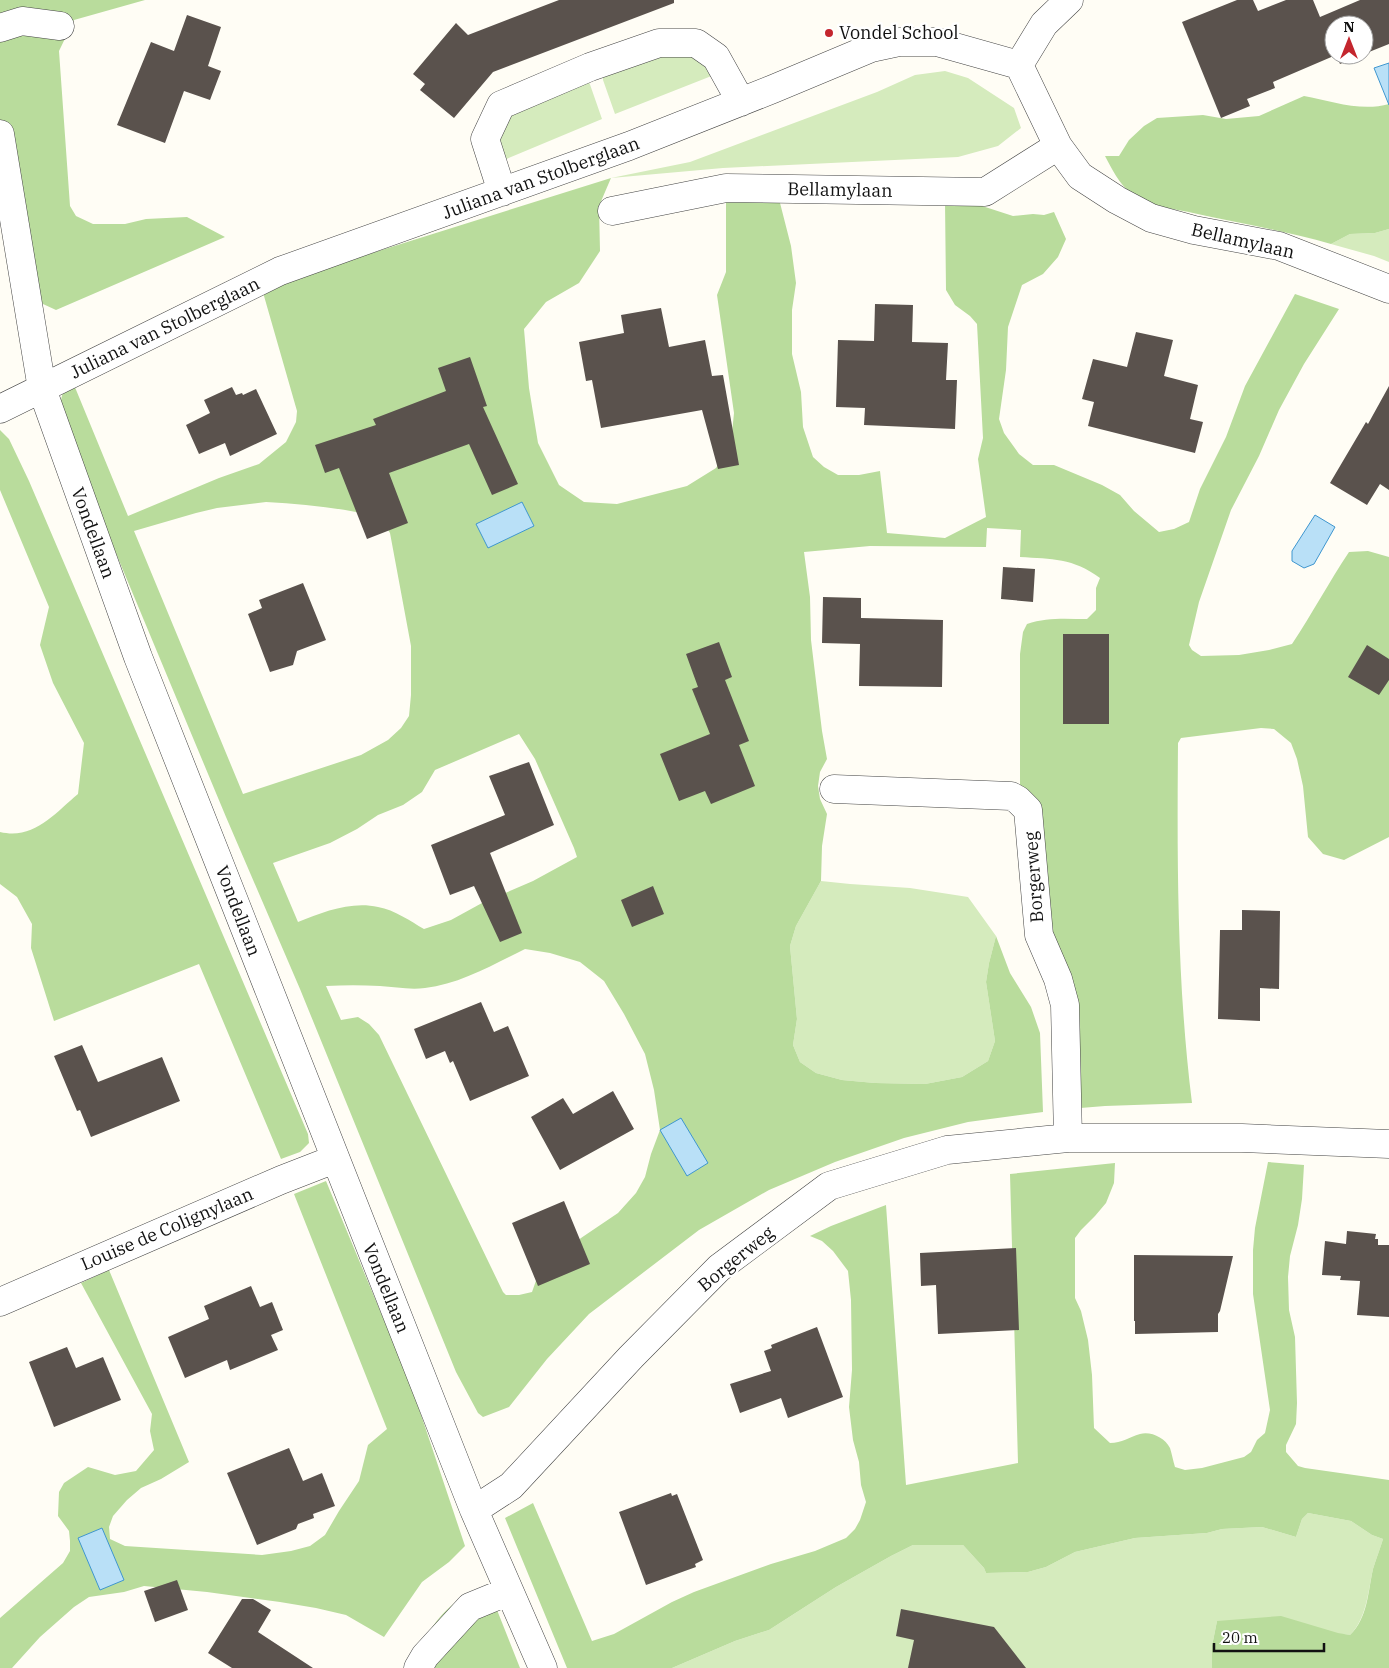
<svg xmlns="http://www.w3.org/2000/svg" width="1389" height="1668" viewBox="0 0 1389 1668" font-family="'IBM Plex Serif',serif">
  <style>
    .green { fill: #d5ebbd }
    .forest { fill: #b9dc9c; fill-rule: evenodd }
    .water { fill: #b9e0f7; stroke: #3f96cf }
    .building { fill: #5a524d }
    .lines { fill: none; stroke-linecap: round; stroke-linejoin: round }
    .minor-casing { stroke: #444; stroke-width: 29 }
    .minor { stroke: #fff; stroke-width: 28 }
    .poi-dot { fill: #c4262e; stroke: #fff; stroke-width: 2 }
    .labels { text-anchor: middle; stroke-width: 5; stroke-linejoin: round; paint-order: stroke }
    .poi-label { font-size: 18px; fill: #111; stroke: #fff; text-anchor: start }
    .street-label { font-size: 18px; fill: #111; stroke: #fff }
  </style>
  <rect width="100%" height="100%" fill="#fffdf5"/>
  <!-- green -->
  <path class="green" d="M695,51L714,75L615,114L603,80L602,70L644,55Z
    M945,71L968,78L1014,108L1021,128L998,146L958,157L723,168L611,178L690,162L877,92L915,75Z
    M586,73L602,119L499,162L498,127L510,112Z
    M1389,229V262L1374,256L1331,244L1350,234L1375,233Z
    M821,881L850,884L910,888L968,897L996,936L989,963L986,982L995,1041L988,1061L962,1077L925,1084L875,1083L842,1080L816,1073L800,1062L793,1045L797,1019L790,946L796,926Z
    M1308,1513L1351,1521L1372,1535L1383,1539C1380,1549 1376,1559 1373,1569C1368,1591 1367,1618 1350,1635L1217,1621L1212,1646V1668H672L735,1641L769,1630L836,1587L891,1556L913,1545H963L984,1568L986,1573L1028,1572L1046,1567L1075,1552L1135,1538L1207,1533L1222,1529L1262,1527L1296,1537L1302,1519Z"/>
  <!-- forest -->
  <path class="forest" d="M0,0H145L74,20L59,51L70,206L76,216L93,224H125L146,219L187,217L225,237L56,310L43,304L38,294L15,199L0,119Z
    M1304,96C1331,101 1361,112 1389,104V229L1375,233L1350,234L1331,244C1286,231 1239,223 1193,213C1171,208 1149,207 1131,193C1119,184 1112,169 1105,156H1119L1129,140L1144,126L1157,118L1203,115L1226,119L1259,116Z
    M611,178L599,206L600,251L579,283L546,302L524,329L529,388L538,443L559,485L584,502L617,504L687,486L716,468L731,443L734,413L717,295L726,272V200L779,199L791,246L796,283L792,310V354L801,392L803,427L813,457L824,467L838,475H859L880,471L887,533L945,538L986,517L978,459L983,438L977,324L970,316L955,305L946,290L945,202L979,205L1013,216L1033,214L1044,215L1054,212L1066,239L1058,257L1043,274L1022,285L1008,327L1006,370L999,419L1004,433L1019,454L1033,465H1054L1102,485L1120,495L1134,511L1159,532L1174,529L1189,522L1200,489L1226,437L1245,386L1295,294L1339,309L1304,364L1279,410L1259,456L1231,510L1199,602L1189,645L1192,650L1201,656L1239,655L1269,650L1292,644C1312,614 1329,582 1349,552L1368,551L1389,557V837L1344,860L1323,854L1308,837L1303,786L1297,759L1291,743L1274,729L1261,728L1181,738L1178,743C1177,863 1177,983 1192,1103L1105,1106L1068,1109L1020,785V654L1023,632L1027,624C1047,617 1066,619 1087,619L1096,610V588L1100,578C1073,558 1052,559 1020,557L1021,530L987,528L986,547L870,546L804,552L810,597L811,640L822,731L827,759L820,772L818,786L820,799L827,814L822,846L821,881L796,926L790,946L797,1019L793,1045L800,1062L816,1073L842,1080L875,1083L925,1084L962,1077L988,1061L995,1041L986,982L989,963L996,936L1010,973L1031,1007L1040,1033L1043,1112L968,1122L904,1138L835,1162L769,1190L699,1230L589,1314L547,1359L509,1407L483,1417L478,1413L456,1372L300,989L226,817L60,419C60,405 60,390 72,380L128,516L219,478L259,464L286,442L296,422L297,411L262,289L267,286ZM266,502C305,504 342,508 380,517L390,533L411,646V695L409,716L401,728L388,740L361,755L243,794L134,531L196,513L217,508ZM519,734L535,759L574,848L577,857L533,881L482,903L451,920L424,929C410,921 395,910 378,907C351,901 323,912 298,922L273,863L330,843L357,829L378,815L403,805L422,792L435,770ZM525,949L550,953L580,962L604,981L624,1014L645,1054L654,1090L660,1130L651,1154L645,1177L636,1193L618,1213L581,1238L538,1275L532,1292L519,1295H506L503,1292L379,1035L369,1024L358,1017L341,1020L326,986C344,985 362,985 380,986C395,987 410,990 425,988C460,984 494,964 525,949Z
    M0,430L9,439L29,481L308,1134L309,1143L300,1152L281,1159L199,964L54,1021L31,948L32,924L17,897L0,884V832C34,840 54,814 78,794L84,743L53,683L40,645L49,607L0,490Z
    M1268,1162L1304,1165L1302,1199L1298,1225L1290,1256L1288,1277L1289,1310L1295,1337L1297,1403L1296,1424L1286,1445V1452L1298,1466L1305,1468L1389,1480V1668H1212V1646L1217,1621L1281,1616L1338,1633L1350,1635C1368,1618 1368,1591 1373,1569C1376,1559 1380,1549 1383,1539L1372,1535L1351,1521L1308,1513L1302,1519L1296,1537L1262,1527L1222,1529L1207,1533L1135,1538L1075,1552L1046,1567L1028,1572L986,1573L984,1568L963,1545H913L891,1556L836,1587L769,1630L735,1641L672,1668H567L505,1518L533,1503L592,1641L614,1634L672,1602L694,1592L771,1564L815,1551L846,1538L855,1529L860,1520L866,1502L861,1485L859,1462L853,1440L849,1407L852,1370L851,1300L848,1271L833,1251L822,1241L810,1236L831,1226L886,1205L906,1485L1018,1463L1010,1174L1115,1163L1114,1183L1106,1203L1095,1216L1081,1230L1075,1238V1298L1081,1311L1088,1340L1092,1375L1094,1428L1110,1443C1122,1443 1129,1437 1140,1434C1151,1431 1165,1438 1170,1448C1172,1454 1173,1461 1175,1467L1185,1470L1202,1468L1244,1457L1251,1452L1257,1440L1265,1433L1270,1410L1253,1294V1250L1255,1228Z
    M326,1181L411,1385L465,1546L449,1562L422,1582L384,1637L346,1615L316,1608L280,1602L207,1592L144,1586L124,1592L89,1597L74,1607L40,1637L12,1668H0V1618L63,1563L70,1551V1541L69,1531L58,1516L59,1492L64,1483L88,1467L115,1475L136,1471L154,1450L150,1431L152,1414L81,1283L109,1270L189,1462L161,1479L141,1488L127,1500L113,1516L109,1527L110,1539L125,1546L262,1555L291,1551L310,1546L325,1535L339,1511L359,1481L368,1445L387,1429L294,1194Z
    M460,1599L497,1610L520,1668H409C424,1641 434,1617 460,1599Z"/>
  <!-- water -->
  <path class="water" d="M1389,63V105L1374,68Z
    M522,502L534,526L488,548L476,524Z
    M1315,515L1335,527L1314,564L1304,568L1292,561V551Z
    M681,1118L708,1163L687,1176L660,1130Z
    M102,1528L124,1580L100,1590L78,1538Z"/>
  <!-- building -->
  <path class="building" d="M559,0H674V3L493,72L454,118L420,90L425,84L413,74L456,23L468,35Z
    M1237,0H1253L1258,11L1286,0H1313L1320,17L1360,0H1389V44L1364,54V25H1334V55H1361L1340,64L1336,55L1273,82L1275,88L1247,99L1250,106L1221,118L1182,22Z
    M187,15L221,27L208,66L221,71L210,100L184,91L165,143L117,125L151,42L174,51Z
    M875,304L913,305L912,342L948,343L946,380H957L955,429L864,425L865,408L836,407L838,340L874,341Z
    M661,308L669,347L705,340L712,376L723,375L739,465L718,469L702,410L601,428L592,380L586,381L579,342L624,333L621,315Z
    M1136,332L1173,340L1164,376L1198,385L1190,419L1203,422L1195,453L1088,426L1094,402L1082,399L1093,359L1127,367Z
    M470,357L487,406L483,407L518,484L492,495L469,444L389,473L408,523L367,539L339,468L325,473L315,445L376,425L373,419L446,391L438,368Z
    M1389,386V490L1380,484L1367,505L1330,483L1366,422L1368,424Z
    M232,387L236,395L242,393L243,395L256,389L277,434L230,456L225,443L199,454L186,425L210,413L204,400Z
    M1003,567L1035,569L1033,602L1001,599Z
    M303,583L326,640L297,651L293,665L270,672L248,614L262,608L259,600Z
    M823,597L861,598V618L943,620L942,687L859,686L860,644L822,643Z
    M1063,634H1109V724H1063Z
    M719,642L732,677L725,680L749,741L739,745L755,786L711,804L705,791L679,801L660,754L710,734L692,689L698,687L686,654Z
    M1367,645L1389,659V680L1379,695L1348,677Z
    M529,762L554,825L490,853L522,933L500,942L474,886L450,895L431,845L505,815L489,776Z
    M653,886L664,914L632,927L621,900Z
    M1242,910L1280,911L1279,989L1260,988V1021L1218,1019L1220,930H1242Z
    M481,1002L494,1032L508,1026L529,1076L470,1101L453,1061L450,1063L445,1051L426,1059L414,1029Z
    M82,1045L98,1082L162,1057L180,1101L91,1137L80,1110L77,1111L54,1056Z
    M613,1091L634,1129L560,1170L531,1117L563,1098L573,1114Z
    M564,1201L590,1264L538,1286L512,1223Z
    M1347,1231L1376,1234L1375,1239H1378V1245H1389V1317L1357,1315L1360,1281L1340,1280L1341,1276L1322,1275L1325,1241L1346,1244Z
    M1016,1248L1019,1330L938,1334L936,1285L921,1286L920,1253Z
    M1134,1255L1233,1256L1220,1311L1218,1314V1332L1135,1334V1321H1134Z
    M251,1286L260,1307L272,1302L283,1330L271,1335L278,1350L230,1370L227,1360L185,1378L168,1337L209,1319L204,1306Z
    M817,1327L843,1397L788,1418L781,1398L740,1413L730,1384L771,1371L764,1351L772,1348L771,1345Z
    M67,1347L76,1368L103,1357L121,1400L54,1427L29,1362Z
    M289,1448L303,1481L322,1473L335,1506L313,1514L314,1518L298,1524L296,1529L257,1545L227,1473Z
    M671,1493L672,1496L677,1494L703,1560L695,1564L696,1567L646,1585L619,1512Z
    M177,1580L188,1610L155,1622L144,1591Z
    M242,1599H253L271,1610L258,1632L313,1668H232L208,1653Z
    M901,1609L994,1627L1026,1668H908L914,1640L896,1636Z"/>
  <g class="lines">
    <defs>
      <path id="minor" d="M0,28L22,21L60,26
        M1019,65L1058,146L1080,176L1117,200L1151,218L1194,230L1279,246L1389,289
        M0,134L42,389L138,657L474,1510L543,1668
        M502,192L485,139L501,105L590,67L659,43H696L716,57L741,102
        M612,211L726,188L985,192L1058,146
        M0,409L280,271L629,146L773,89L871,48L899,42H937L1019,65L1044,24L1069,0
        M834,789L1011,796L1018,800L1028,810L1039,935L1058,979L1065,1005L1068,1138
        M0,1302L281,1180L335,1159
        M474,1510L511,1486L631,1357L719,1268L829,1186L947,1150L1068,1138H1242L1389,1144
        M418,1668L425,1656L470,1607L509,1591"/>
    </defs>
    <!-- minor casing -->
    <use href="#minor" class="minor-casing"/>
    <!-- minor -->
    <use href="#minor" class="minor"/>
  </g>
  <!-- markers -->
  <circle class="poi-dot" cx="829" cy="33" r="5"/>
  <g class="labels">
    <!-- poi labels -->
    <g class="poi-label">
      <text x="839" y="39">Vondel School</text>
    </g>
    <!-- street labels -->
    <g class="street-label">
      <text transform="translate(541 178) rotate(-20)" y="6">Juliana van Stolberglaan</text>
      <text transform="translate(840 190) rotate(1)" y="6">Bellamylaan</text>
      <text transform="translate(1243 241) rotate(13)" y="6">Bellamylaan</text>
      <text transform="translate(165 328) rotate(-26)" y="6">Juliana van Stolberglaan</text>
      <text transform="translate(93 533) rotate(70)" y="6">Vondellaan</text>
      <text transform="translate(1034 877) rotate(-94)" y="6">Borgerweg</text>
      <text transform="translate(238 911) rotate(69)" y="6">Vondellaan</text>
      <text transform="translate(167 1229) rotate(-23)" y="6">Louise de Colignylaan</text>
      <text transform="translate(736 1259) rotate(-39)" y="6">Borgerweg</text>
      <text transform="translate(386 1288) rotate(68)" y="6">Vondellaan</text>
    </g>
  </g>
  <!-- north arrow -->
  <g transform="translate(1349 40)"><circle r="24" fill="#ffffff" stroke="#a0a0a0"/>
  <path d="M0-4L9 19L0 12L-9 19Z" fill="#c4262e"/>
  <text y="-8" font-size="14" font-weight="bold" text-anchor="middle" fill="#111111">N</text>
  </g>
  <!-- scale -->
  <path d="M1214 1643v8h110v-8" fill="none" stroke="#111111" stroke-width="2.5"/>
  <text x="1222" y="1643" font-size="15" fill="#111111" stroke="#ffffff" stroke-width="4" paint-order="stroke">20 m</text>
</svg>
